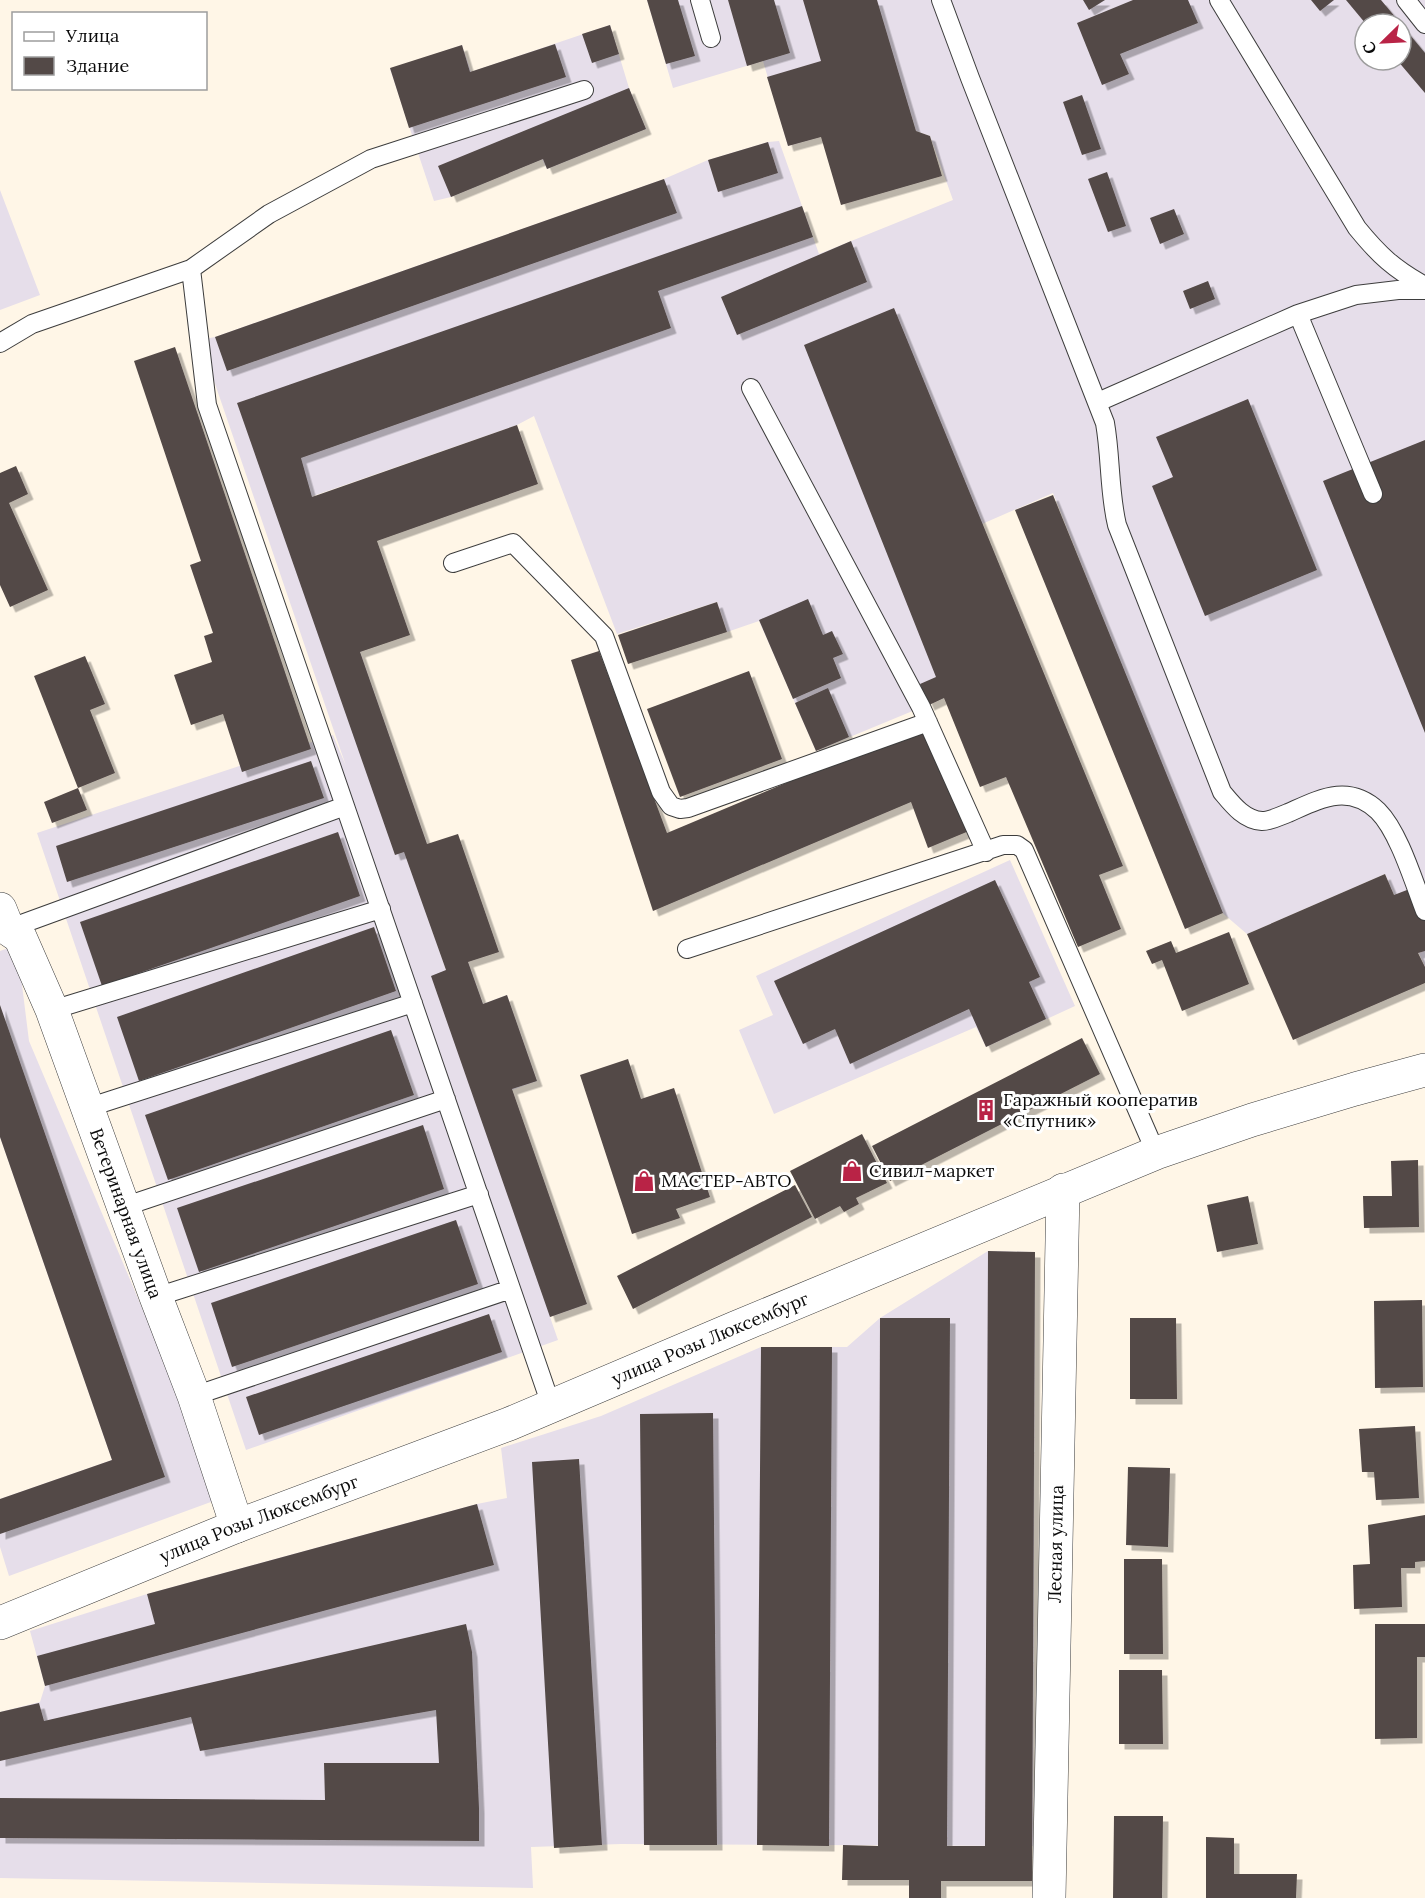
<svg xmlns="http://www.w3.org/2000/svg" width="1425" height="1898" viewBox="0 0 1425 1898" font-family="Lora,serif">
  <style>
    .industrial { fill: #e6deea; fill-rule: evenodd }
    .building { fill: #534947; filter: url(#shadow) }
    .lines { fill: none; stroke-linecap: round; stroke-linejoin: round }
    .service-casing { stroke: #3d3d3d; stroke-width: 20 }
    .minor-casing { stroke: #3d3d3d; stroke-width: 34 }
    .service { stroke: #fff; stroke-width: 18 }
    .minor { stroke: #fff; stroke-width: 33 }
    .labels { text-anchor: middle; stroke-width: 6; stroke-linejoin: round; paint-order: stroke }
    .poi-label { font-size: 18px; fill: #0a0a0a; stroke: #fff; text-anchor: start }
    .street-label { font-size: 18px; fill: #0a0a0a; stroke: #fff }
  </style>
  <defs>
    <filter id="shadow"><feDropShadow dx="5.5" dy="5.5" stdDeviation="0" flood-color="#0004"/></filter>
  </defs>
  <rect width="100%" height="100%" fill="#fff6e7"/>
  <!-- industrial -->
  <path class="industrial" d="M647,0H1425V967L1385,874L1247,934L1219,910L1053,493L982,524L944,698L816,751L759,621L727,632L717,602L617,634L534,416L517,425L313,496L360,652L427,844L426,912L446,970L468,962L483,1004L507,995L537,1081L512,1090L587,1304L550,1317L558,1340L246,1450L37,833L333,735L346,766L200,340L215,337L664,179L708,160L768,142L779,141L819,254L953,200L930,136L916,131L910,111L788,146L763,61L673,88ZM1365,24H1401V60H1365Z
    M610,25L629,88L646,129L547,169L542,159L451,197L434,201L390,69L462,45L471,72Z
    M0,190L40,295L0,310Z
    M1010,860L1075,1006L986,1047L976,1027L774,1114L739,1030L773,1015L756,976Z
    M17,945L29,1041L195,1433L219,1499L9,1576L0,1547V1499L112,1460L0,1137V951Z
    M988,1251L1035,1252L1033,1846L621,1844L531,1847L533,1888L0,1878V1712L40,1702L45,1686L30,1631L147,1594L477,1504L507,1498L501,1448L601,1416L761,1347H847L880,1318Z"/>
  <!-- building -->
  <path class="building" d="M647,0H678L695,56L666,64Z
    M728,0H774L790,53L747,66Z
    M803,0H877L916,131L930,136L942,176L841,205L821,137L788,146L767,77L821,61Z
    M1083,0H1105L1089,10Z
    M1133,0H1188L1198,23L1120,54L1129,74L1102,85L1077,23Z
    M1311,0H1334L1320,11Z
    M1346,0H1381L1401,24H1366Z
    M1401,24L1425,53V93L1397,60H1401Z
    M610,25L619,54L592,63L582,34Z
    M555,44L566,77L409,128L390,68L462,45L470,72Z
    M629,88L646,129L547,169L543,159L451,197L438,166Z
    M1082,95L1101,149L1082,155L1063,102Z
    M768,142L778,173L718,192L708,160Z
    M1107,172L1126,226L1108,232L1088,179Z
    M664,179L677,213L227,371L215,337Z
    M802,206L813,237L658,291L671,328L301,458L312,497L517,425L538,484L377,541L410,635L360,652L427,844L458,834L499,952L468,962L483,1004L507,995L537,1081L512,1089L587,1304L550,1317L431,976L446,970L404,852L395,855L237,403Z
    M1174,209L1184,234L1160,244L1150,218Z
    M851,241L867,282L737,335L721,297Z
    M1208,281L1215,299L1190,309L1183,291Z
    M894,308L1123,866L1099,875L1121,929L1078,947L1006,777L980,787L944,698L929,705L920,684L936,677L804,345Z
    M175,347L311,749L242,772L223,714L191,725L174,675L212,662L204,636L213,633L190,565L201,561L134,361Z
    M1248,399L1317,570L1205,616L1152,486L1173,477L1156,437Z
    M1425,440V733L1323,481Z
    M16,466L28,494L9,503L48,590L10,607L0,585V473Z
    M1053,495L1223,913L1185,929L1015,510Z
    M808,599L823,635L832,631L843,654L833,658L841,678L793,699L759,620Z
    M717,602L727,632L628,664L618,635Z
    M599,651L667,833L921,726L969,831L928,848L911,802L653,911L571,660Z
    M85,656L105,704L90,710L115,773L78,788L34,676Z
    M749,671L782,759L680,797L647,709Z
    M828,688L849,737L816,751L795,703Z
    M311,761L324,798L67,882L56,846Z
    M78,788L87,810L52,823L44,802Z
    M338,832L360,896L102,986L80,922Z
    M1385,874L1394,895L1425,883V951L1418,953L1425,967V983L1293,1040L1247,934Z
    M995,880L1040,977L1029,982L1046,1019L986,1047L969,1009L850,1064L835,1029L803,1044L774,981Z
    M374,927L396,991L139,1081L117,1017Z
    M1229,932L1249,984L1182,1011L1162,960L1152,964L1146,951L1171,941L1176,953Z
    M0,1005L165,1477L0,1534V1499L112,1460L0,1137Z
    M391,1030L414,1095L168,1180L145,1115Z
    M1082,1038L1100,1074L890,1181L872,1146Z
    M628,1059L641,1099L674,1088L710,1197L676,1209L680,1218L632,1234L580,1075Z
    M423,1125L444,1189L199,1272L177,1208Z
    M862,1134L887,1183L856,1198L859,1204L844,1212L840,1206L815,1219L790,1171Z
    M1418,1160L1419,1227L1364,1228L1363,1196H1392L1391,1161Z
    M795,1185L812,1217L633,1309L617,1276Z
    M1248,1196L1258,1244L1217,1252L1207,1205Z
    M456,1220L478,1284L232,1367L211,1303Z
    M988,1251L1035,1252L1032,1881H941V1898H909V1880H842L843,1845L878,1846L880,1318H950L947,1846H985Z
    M1422,1300L1423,1387L1375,1388L1374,1301Z
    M489,1314L502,1352L259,1435L246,1397Z
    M1130,1318H1176L1177,1399H1130Z
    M761,1347H832L829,1846L757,1845Z
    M713,1413L717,1845H644L640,1414Z
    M1415,1426L1419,1498L1376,1500L1374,1472H1362L1359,1429Z
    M579,1459L602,1845L554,1848L532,1462Z
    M1128,1467L1170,1468L1168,1547L1126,1545Z
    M477,1504L494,1565L45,1686L37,1656L155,1624L147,1594Z
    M1425,1515V1561L1415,1562V1568H1401L1402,1607L1354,1609L1353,1565L1370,1564L1368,1525Z
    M1124,1559H1162L1163,1654H1124Z
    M466,1624L472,1652L479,1808V1841L0,1838V1798L325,1800L324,1763H439L436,1710L200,1751L191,1717L0,1761V1712L39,1703L44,1721Z
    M1375,1624H1425V1657H1417V1738L1375,1739Z
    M1119,1670H1162L1163,1744H1119Z
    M1114,1816H1163L1162,1898H1113Z
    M1206,1837L1234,1838V1874H1297L1296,1898H1206Z"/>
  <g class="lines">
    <defs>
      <path id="service" d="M700,0L711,38
        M941,0L970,78L1105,423C1111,457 1109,492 1117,525L1222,792C1232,804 1244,820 1262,821C1271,821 1280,816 1288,813C1320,799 1348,783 1378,811C1399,832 1414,883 1425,911
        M1219,0L1357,228C1379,255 1394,269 1425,286
        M1406,0L1425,24
        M191,269L207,405L551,1405
        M1298,314L1373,494
        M0,343L32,324L191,269L269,214L371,159L584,90
        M751,388L921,707L986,852
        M1098,402L1298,314L1356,295L1398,290H1425
        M453,563L513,543L604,636L661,792L671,806L680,809L688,808L928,722
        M8,929L345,806
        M687,949L1003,845H1017L1024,850L1156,1153
        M52,1010L381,909
        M87,1108L413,1003
        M123,1207L446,1099
        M156,1297L479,1194
        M194,1396L511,1289"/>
      <g id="minor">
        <path id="s1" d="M0,909L8,929L20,937L52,1010L156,1297L194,1396L237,1526"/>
        <path id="s2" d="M0,1623L237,1526L509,1424L735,1328L1156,1153L1252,1120L1355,1089L1425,1070"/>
        <path id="s3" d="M1049,1898L1063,1190"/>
      </g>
    </defs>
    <!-- service casing -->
    <use href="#service" class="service-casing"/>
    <!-- minor casing -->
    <use href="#minor" class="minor-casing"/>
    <!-- service -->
    <use href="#service" class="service"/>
    <!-- minor -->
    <use href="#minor" class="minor"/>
  </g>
  <!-- icons -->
  <defs>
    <symbol id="building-bare" viewBox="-9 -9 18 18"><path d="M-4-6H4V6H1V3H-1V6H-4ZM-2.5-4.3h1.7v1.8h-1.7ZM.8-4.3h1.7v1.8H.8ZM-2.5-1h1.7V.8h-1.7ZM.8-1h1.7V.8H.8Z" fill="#b92346" stroke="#fff" stroke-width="2.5" paint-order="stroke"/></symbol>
    <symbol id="shop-bare" viewBox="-9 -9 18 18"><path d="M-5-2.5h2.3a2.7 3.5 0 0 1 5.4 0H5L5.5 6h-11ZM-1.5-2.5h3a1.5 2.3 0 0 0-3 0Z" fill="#b92346" stroke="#fff" stroke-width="2.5" paint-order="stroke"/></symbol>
  </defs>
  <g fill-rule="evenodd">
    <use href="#building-bare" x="971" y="1095" width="30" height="30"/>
    <use href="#shop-bare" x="837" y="1156" width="30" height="30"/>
    <use href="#shop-bare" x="629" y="1166" width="30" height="30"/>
  </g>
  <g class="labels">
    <!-- poi labels -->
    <g class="poi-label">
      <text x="1003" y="1106">Гаражный кооператив<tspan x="1003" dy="21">«Спутник»</tspan></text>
      <text x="869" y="1177">Сивил-маркет</text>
      <text x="661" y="1187">МАСТЕР-АВТО</text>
    </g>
    <!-- street labels -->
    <g class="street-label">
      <text dy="6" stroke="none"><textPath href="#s1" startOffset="332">Ветеринарная улица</textPath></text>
      <text dy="6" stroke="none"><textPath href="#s2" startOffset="765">улица Розы Люксембург</textPath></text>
      <text dy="6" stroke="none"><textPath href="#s2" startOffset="279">улица Розы Люксембург</textPath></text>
      <text dy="6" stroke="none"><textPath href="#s3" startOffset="354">Лесная улица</textPath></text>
    </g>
  </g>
  <!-- legend -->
  <rect x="12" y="12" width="195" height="78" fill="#ffffff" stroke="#9d9d9d" stroke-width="1.5"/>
  <rect x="24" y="32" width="30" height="9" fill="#ffffff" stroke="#9d9d9d" stroke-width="1.5"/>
  <text x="66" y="42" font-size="18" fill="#0a0a0a">Улица</text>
  <rect x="24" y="57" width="30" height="18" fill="#534947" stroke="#9d9d9d" stroke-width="1.5"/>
  <text x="66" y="72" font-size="18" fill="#0a0a0a">Здание</text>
  <!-- north arrow -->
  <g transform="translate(1383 42) rotate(246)"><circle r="28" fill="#ffffff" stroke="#9d9d9d" stroke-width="1.5"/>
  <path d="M0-4.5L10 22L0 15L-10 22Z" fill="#b92346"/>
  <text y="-9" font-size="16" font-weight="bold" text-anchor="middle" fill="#0a0a0a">С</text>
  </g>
</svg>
